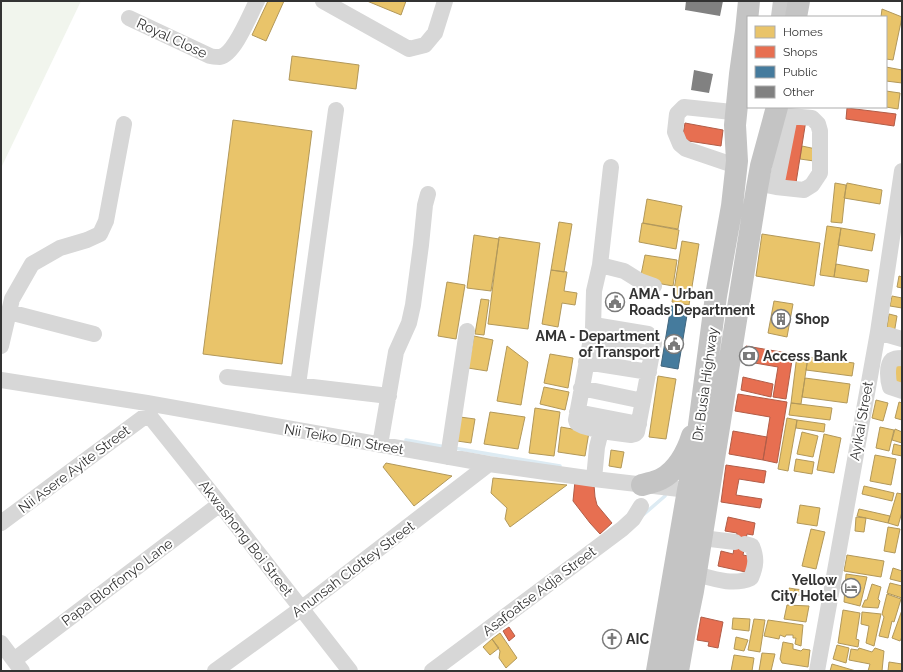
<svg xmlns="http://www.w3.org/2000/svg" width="903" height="672" viewBox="0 0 903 672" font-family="Raleway,sans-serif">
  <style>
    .green { fill: #f1f5ed }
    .homes { fill: #e9c46a; stroke: #b2985a }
    .shops { fill: #e76f51; stroke: #b15d48 }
    .public { fill: #457b9d; stroke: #40657d }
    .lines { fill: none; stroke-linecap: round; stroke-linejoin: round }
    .stream { stroke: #ddebf3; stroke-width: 3.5 }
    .building { fill: #818181 }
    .minor { stroke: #d7d7d7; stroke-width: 16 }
    .major { stroke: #cacaca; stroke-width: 20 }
    .highway { stroke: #c4c4c4; stroke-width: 22 }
    .labels { text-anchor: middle; stroke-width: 4; stroke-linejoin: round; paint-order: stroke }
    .street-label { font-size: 14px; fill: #333; stroke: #fff }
    .poi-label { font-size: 14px; font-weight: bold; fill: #333; stroke: #fff; text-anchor: start }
  </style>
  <rect width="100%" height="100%" fill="#fff"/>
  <!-- green -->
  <path class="green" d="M1,1H81L1,168Z"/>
  <!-- homes -->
  <path class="homes" d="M268,1H284L266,41L252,35Z
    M367,1H406L401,15Z
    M882,9L902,17L893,60L886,59V17H881Z
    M292,56L359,65L356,89L289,80Z
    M886,67L902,70V83L886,81Z
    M886,91L900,93L898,109L886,107Z
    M233,120L312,131L282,364L203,354Z
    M802,146L816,149L814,161L800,159Z
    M835,183L846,185L842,223L831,222Z
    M847,183L882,190L880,204L844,198Z
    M647,199L682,206L678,229L643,223Z
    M559,222L572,224L564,272L551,270Z
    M642,223L679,230L676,249L639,242Z
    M827,226L841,228L834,277L820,275Z
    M841,228L875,234L872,251L838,245Z
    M762,234L820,243L814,286L756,276Z
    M474,235L499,239L491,291L467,288Z
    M499,237L540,243L528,329L488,324Z
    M682,241L699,244L689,305L672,302Z
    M645,255L677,260L673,286L640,280Z
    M836,264L869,270L867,282L834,277Z
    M551,270L567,272L564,291L577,293L575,305L562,303L558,327L542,324Z
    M899,276L902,277V288L897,287Z
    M447,282L465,285L456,339L438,336Z
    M892,296L902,298V308L890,306Z
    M481,299L489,300L484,335L475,334Z
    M774,301L793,304L787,337L768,333Z
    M889,314L897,316L894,334L886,333Z
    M474,336L493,340L487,371L468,368Z
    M507,346L528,362L521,405L497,401Z
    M550,354L573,358L568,388L544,383Z
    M797,355L808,357L801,404L791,403Z
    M808,357L854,363L852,376L806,370Z
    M894,364L902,365V388L891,387Z
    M658,376L676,379L666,439L649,437Z
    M805,378L850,384L847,403L802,397Z
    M544,387L569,392L565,410L540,404Z
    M876,400L888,403L883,421L872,418Z
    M899,402L902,403V420L895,418Z
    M791,403L832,408L830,420L789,415Z
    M535,408L560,412L554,456L529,453Z
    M490,412L525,417L518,449L484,444Z
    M460,417L475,419L471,443L457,441Z
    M787,418L797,420L788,471L778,469Z
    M797,420L825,424L824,432L796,428Z
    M561,427L589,432L585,456L558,452Z
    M880,427L894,430L889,451L876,448Z
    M895,429L902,432V443L892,440Z
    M802,432L818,436L813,457L797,454Z
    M824,434L841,438L834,473L817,470Z
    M894,444L902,446V456L892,454Z
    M611,450L624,452L621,468L609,466Z
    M875,455L896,459L891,485L870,481Z
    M796,459L814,462L812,474L794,471Z
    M386,463L452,476L414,506L383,467Z
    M493,478L567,485L510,527L505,519L507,508L491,493Z
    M864,486L894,493L892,501L862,494Z
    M897,493L902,494V512L898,526L888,523Z
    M800,505L820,508L817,526L797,523Z
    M859,509L890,516L888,523L857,516Z
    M856,517L866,518L864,532L855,531Z
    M888,527L900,529L895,553L884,551Z
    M811,529L825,532L816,569L802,566Z
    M847,555L884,561L881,577L844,571Z
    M893,568L902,571V582L890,579Z
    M846,574L867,577L860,606L844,602Z
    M890,583L902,586V598L887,593Z
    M872,584L881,587L878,599L880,601L878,608L862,607L865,600H867Z
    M789,588L795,589L793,602L787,601Z
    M795,589L805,590L804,596L794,594Z
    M887,594L901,599L894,622L892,621L888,638L879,636L884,617L882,614Z
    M787,605L809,606L806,622L784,619Z
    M843,610L860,613L856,639L859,640L858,647L838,643Z
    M902,610V637L900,641L892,638Z
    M862,612L881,614L874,646L866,643L869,626L861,624Z
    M733,618L750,619L749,631L732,629Z
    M754,619L765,620L760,652L748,650Z
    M768,620L803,625L801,646L795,644L796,638H793V635H786L785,637L780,635L779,639L764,636Z
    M500,633L517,658L506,668L499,658L500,651L492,639Z
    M736,637L748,640L744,651L734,649Z
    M492,639L499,648L490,655L483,647Z
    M783,642L793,644V649L801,651L803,649L810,650L808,667L782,663L780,659Z
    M837,645L849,648L846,663L833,659Z
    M859,648L872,652L875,648L884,651L882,671H868L870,664L849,660L851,649L858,650Z
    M762,653L775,654L771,671H759Z
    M734,655L754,658L752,671H731Z
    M889,662L902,664V671H888Z
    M832,664L856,671H830Z"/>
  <!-- shops -->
  <path class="shops" d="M847,108L896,114L894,126L846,119Z
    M791,118L806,120L795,189L780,186Z
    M685,123L723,130L721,146L682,140Z
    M746,346L793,354L786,399L773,397L778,367L743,361Z
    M743,377L773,384L771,397L741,390Z
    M738,394L787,402L777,463L763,460L770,417L735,411Z
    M733,431L767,437L763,460L729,454Z
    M726,465L766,471L764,483L739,479L736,495L762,499L760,508L721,502Z
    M575,481L594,485L595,497L597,505L612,523L600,534L590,523L573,501Z
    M728,517L755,523L753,535L747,534L743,555L753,557L750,573L718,566L721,551L733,554L737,533L725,531Z
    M701,617L723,622L718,648L708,646L709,642L697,640Z
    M509,627L515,636L509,641L503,631Z"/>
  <!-- public -->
  <path class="public" d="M671,306L688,309L678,369L661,366Z"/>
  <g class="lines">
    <!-- stream -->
    <path class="stream" d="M406,440L446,447
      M454,448L560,466
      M643,515L665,496"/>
  </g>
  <!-- building -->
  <path class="building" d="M686,1H723L720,16L685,10Z
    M694,70L713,74L709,93L691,90Z"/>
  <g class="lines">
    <!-- minor -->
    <path class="minor" d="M323,1L409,49L425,45L435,33L445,1
      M129,18L210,56C213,57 217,57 220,57C235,54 250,14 257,1
      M736,166L686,149L680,144L675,132L677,114L684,107L732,112L737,111
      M766,185L776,187L790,116L780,114
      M776,187L804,190L812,185L820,173V131L818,124L812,118L790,116
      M600,265L624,271L640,281L654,286
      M9,312L94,334
      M593,328L595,326H600L648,334C652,337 653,339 654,343L637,432L635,434L631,435L601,431L583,426L577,423L576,420L593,328L594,291L600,265L611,167
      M878,332L902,339
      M590,341L652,354
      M1,346L12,299L32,264L60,248L87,240L100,234L106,221L124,124
      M902,358C899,358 895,358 892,360C886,365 888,381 890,387L902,391
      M586,362L649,372
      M227,377L389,396
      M1,380L147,403L489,464L594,479L688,490
      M298,385L336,110
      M581,388L643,401
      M147,403L148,414L220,504L350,671
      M577,412L639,424
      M380,445L396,352L409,323L413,305L421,245L425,205L428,194
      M448,457L467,331
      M594,479L597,447L601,431
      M1,523L148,414
      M702,538L735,542
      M696,574C714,579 734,586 751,578C756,566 757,558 752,546L745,544
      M1,643L22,671
      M14,660L220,504
      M215,671L302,608L489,464
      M432,671L622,529L633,519L641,506
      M817,671L878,332L902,171"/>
    <!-- major -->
    <path class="major" d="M781,17L783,1"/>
    <!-- highway -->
    <path class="highway" d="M796,17L799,1
      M642,485C648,483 655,482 661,479C677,471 687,452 692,436
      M657,671L688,490L694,463L716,296L732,206L737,161L735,125L740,74L746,31L749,1
      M678,671L686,625L693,591L757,188L761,166L777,107"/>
  </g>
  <!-- icons -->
  <defs>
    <symbol id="civic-ring" viewBox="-11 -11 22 22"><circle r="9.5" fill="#fff" stroke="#7a7a7a" stroke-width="1.5"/><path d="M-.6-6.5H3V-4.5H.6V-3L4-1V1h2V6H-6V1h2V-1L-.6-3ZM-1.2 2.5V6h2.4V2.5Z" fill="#7a7a7a"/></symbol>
    <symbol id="building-ring" viewBox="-11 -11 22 22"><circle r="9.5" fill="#fff" stroke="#7a7a7a" stroke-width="1.5"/><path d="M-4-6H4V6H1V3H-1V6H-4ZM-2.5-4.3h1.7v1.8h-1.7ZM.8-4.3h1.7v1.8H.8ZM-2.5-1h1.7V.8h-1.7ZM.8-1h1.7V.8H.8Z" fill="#7a7a7a"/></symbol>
    <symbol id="bank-ring" viewBox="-11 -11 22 22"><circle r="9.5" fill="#fff" stroke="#7a7a7a" stroke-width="1.5"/><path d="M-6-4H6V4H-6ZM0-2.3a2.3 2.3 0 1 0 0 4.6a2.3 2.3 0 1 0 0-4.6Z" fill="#7a7a7a"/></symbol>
    <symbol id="hotel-ring" viewBox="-11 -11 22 22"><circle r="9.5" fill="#fff" stroke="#7a7a7a" stroke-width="1.5"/><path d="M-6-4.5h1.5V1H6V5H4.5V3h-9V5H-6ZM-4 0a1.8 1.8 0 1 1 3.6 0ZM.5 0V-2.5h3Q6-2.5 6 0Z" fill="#7a7a7a"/></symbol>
    <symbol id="church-ring" viewBox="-11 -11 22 22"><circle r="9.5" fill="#fff" stroke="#7a7a7a" stroke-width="1.5"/><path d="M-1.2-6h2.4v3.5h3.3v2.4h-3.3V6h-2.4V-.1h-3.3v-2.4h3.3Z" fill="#7a7a7a"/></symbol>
  </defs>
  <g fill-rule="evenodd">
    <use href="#civic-ring" x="604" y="291" width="22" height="22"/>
    <use href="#building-ring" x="770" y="308" width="22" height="22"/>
    <use href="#civic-ring" x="663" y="333" width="22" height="22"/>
    <use href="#bank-ring" x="738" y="345" width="22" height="22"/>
    <use href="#hotel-ring" x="840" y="577" width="22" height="22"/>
    <use href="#church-ring" x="601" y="628" width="22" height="22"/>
  </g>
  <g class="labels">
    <!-- street labels -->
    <g class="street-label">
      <text transform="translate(172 38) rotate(25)" y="5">Royal Close</text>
      <text transform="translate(705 384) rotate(-82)" y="5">Dr. Busia Highway</text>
      <text transform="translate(861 421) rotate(-80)" y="5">Ayikai Street</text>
      <text transform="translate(344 439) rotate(10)" y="5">Nii Teiko Din Street</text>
      <text transform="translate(74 469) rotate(-37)" y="5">Nii Asere Ayite Street</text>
      <text transform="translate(246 538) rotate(52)" y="5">Akwashong Boi Street</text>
      <text transform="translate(353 569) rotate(-37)" y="5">Anunsah Clottey Street</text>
      <text transform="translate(117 582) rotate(-37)" y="5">Papa Blorfonyo Lane</text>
      <text transform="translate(539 591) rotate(-37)" y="5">Asafoatse Adja Street</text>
    </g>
    <!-- poi labels -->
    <g class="poi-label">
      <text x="629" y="299">AMA - Urban<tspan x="629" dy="16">Roads Department</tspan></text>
      <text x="795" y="324">Shop</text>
      <text x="660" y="341" text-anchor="end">AMA - Department<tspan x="660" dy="16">of Transport</tspan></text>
      <text x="763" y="361">Access Bank</text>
      <text x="837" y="585" text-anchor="end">Yellow<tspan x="837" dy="16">City Hotel</tspan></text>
      <text x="626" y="644">AIC</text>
    </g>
  </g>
  <!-- border -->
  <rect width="903" height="672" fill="none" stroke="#333333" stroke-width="4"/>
  <!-- legend -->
  <rect x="747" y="16" width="140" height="92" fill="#ffffff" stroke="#adadad"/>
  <rect x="755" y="26" width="20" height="12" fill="#e9c46a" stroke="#adadad"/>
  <text x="783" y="36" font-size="12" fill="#333333">Homes</text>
  <rect x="755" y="46" width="20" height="12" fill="#e76f51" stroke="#adadad"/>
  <text x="783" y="56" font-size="12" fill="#333333">Shops</text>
  <rect x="755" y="66" width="20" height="12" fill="#457b9d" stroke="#adadad"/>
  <text x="783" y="76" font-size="12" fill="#333333">Public</text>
  <rect x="755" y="86" width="20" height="12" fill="#818181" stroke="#adadad"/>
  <text x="783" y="96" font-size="12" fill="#333333">Other</text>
</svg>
